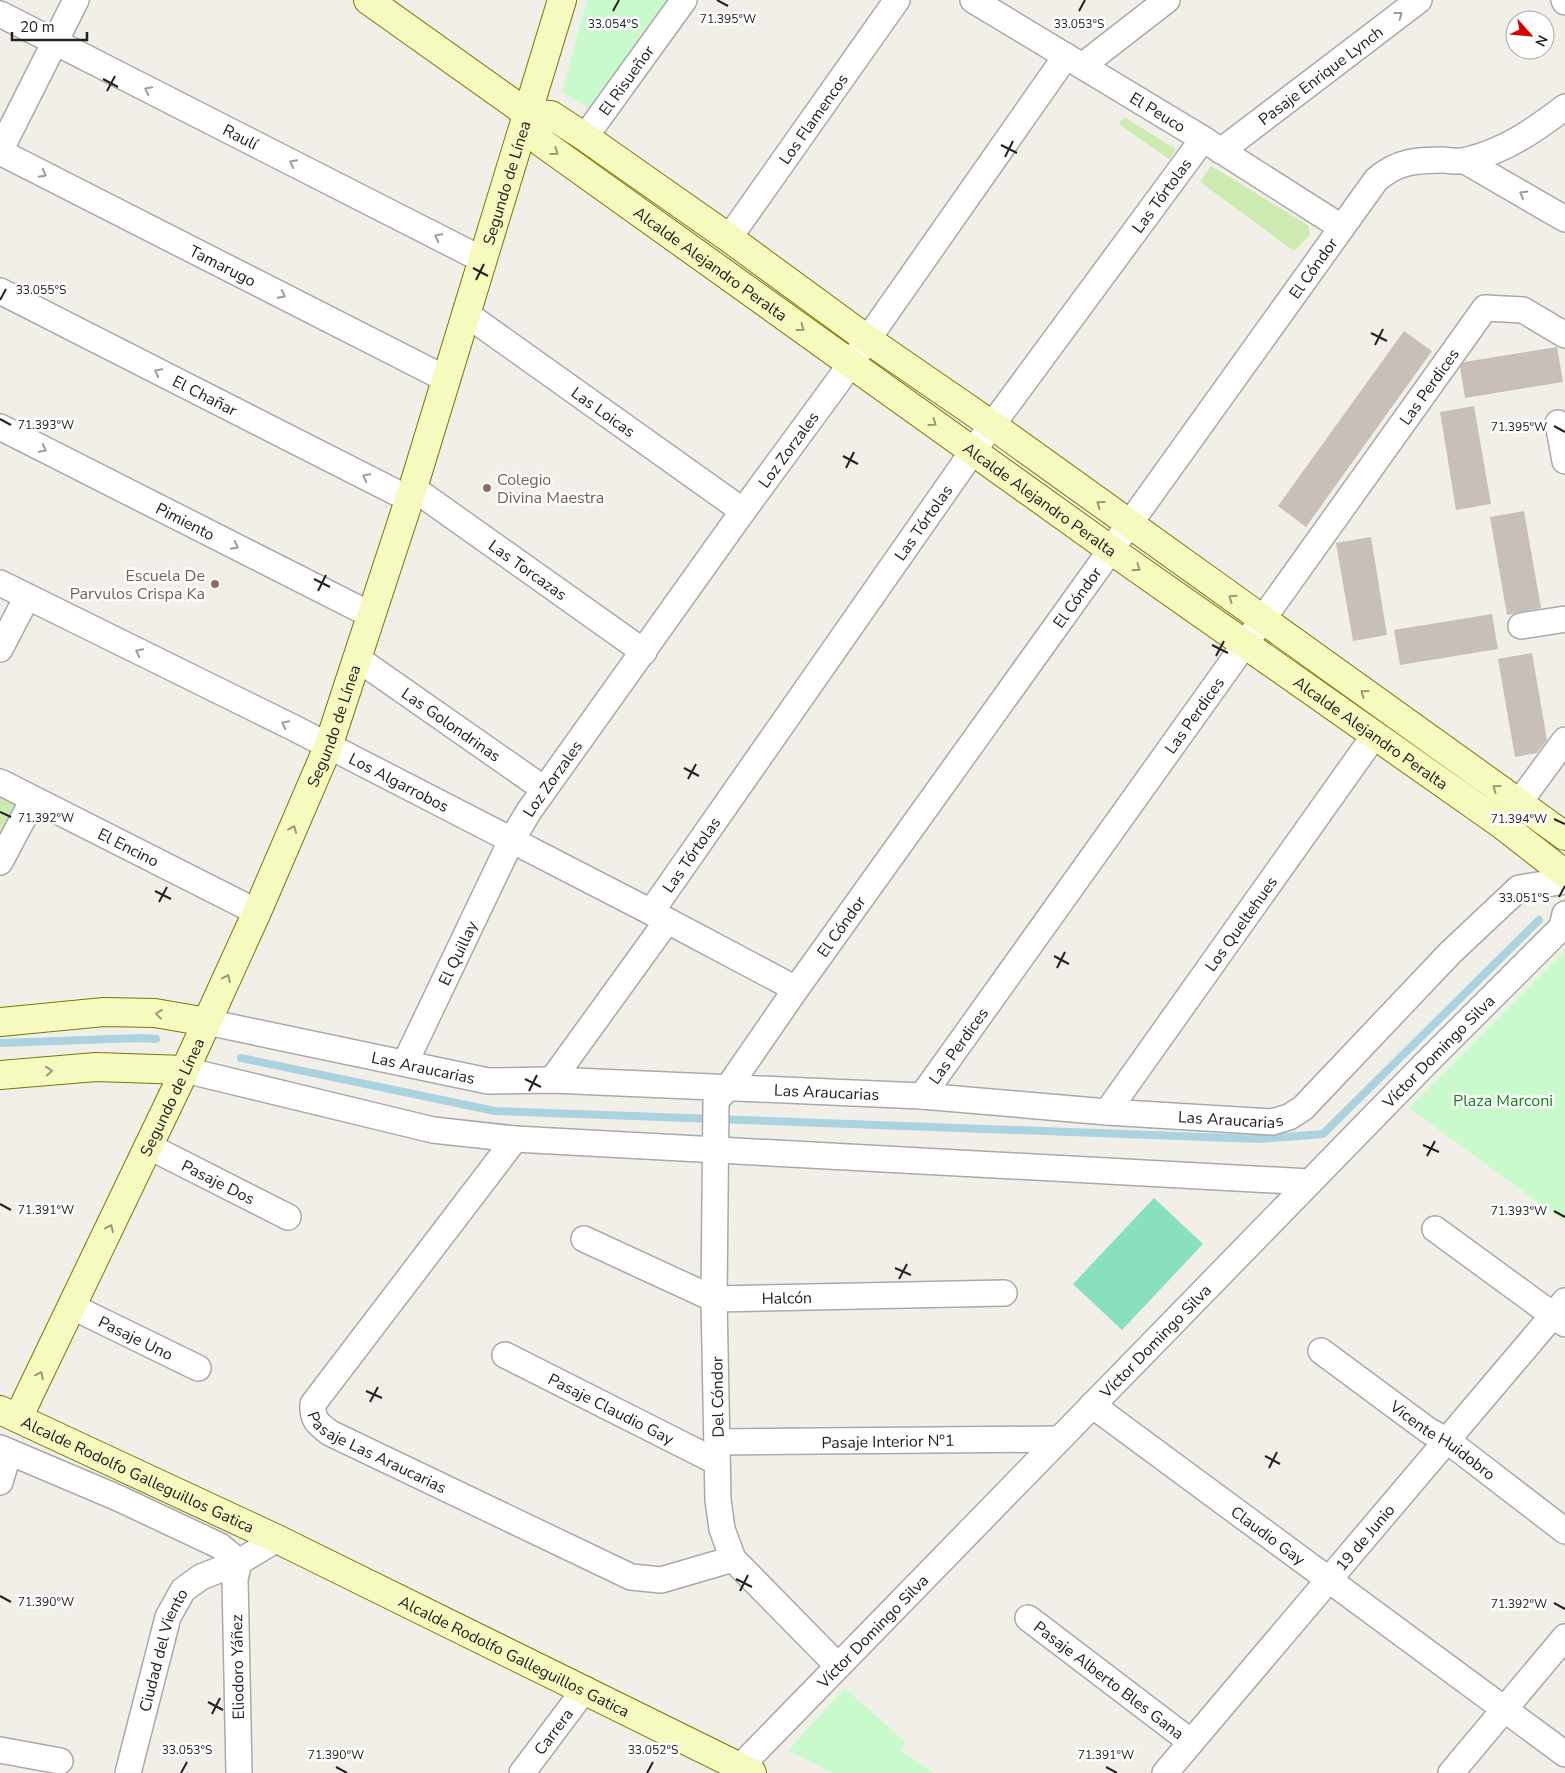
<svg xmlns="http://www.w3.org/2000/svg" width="1565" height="1773" viewBox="0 0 1565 1773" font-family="'Nunito Sans',sans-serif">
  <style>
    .grass { fill: #cdebb0 }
    .park { fill: #c8facc }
    .pitch { fill: #88e0be }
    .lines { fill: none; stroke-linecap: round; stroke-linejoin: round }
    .stream { stroke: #aad3df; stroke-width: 8 }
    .building { fill: #c7bfb8 }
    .street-casing { stroke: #a9a9a9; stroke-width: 28 }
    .secondary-casing { stroke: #707d05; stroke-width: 30 }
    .street { stroke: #fff; stroke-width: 25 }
    .secondary { stroke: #f7fabf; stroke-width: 28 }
    .oneway { stroke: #9c9c9c }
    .oneway2 { stroke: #979978 }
    .ticks { fill: none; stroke: #222; stroke-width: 2 }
    .education-dot { fill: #8d6e63; stroke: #fff; stroke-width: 2 }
    .labels { text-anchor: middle; stroke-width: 5; stroke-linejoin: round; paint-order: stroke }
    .street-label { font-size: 16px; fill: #222; stroke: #fff }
    .education-label { font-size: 16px; fill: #785e54; stroke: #fff; text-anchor: start }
    .park-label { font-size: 16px; fill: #0c8416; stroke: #fff }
    .ticks-label { font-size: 12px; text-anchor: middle; fill: #222; stroke: #fff; stroke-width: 5; stroke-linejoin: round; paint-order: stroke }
  </style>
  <rect width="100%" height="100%" fill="#f2efe9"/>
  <!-- grass -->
  <path class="grass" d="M1124,117L1176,149L1169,159L1119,124Z
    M1211,166L1308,225L1310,235L1294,251L1200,182Z
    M0,792L23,803L0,846Z"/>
  <!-- park -->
  <path class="park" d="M587,0H668L588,108L562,92Z
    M1565,950V1222L1409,1108Z
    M845,1688L906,1743L901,1751L934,1773H832L788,1750Z"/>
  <!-- pitch -->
  <path class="pitch" d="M1154,1198L1203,1244L1122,1330L1073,1284Z"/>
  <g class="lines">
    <!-- stream -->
    <path class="stream" d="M0,1043L140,1038L156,1039
      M241,1058L495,1111L1259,1139L1323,1134L1539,920"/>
  </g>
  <!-- building -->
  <path class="building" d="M1404,331L1432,351L1306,527L1278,506Z
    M1557,347L1563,382L1465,398L1460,367L1464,362Z
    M1474,406L1491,504L1456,510L1440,412Z
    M1524,511L1541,608L1507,615L1490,517Z
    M1371,537L1387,635L1353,641L1336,543Z
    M1492,614L1498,649L1400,665L1394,630Z
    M1532,653L1547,740L1537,753L1515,757L1498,659Z"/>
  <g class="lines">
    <defs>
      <g id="street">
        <path id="s1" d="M973,0L1203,139L1341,227"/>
        <path d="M1564,0L1565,2"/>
        <path id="s2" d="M0,14L481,259"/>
        <path d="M1082,66L1167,0"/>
        <path id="s3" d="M585,137L684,0"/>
        <path d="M0,151L76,0"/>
        <path id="s4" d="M1221,151L1419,0"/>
        <path id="s5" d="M0,152L446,379"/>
        <path d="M1465,161L1565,219"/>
        <path id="s6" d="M729,238L897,0"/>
        <path id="s7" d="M0,291L409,499"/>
        <path id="s8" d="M465,313L743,511"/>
        <path d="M1558,423L1565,461"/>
        <path id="s9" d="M0,427L371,615"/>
        <path id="s10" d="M413,488L644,652"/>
        <path id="s11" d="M0,583L294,728L651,912L796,989"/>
        <path d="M1521,626L1565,619"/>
        <path d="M0,649L27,597"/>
        <path id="s12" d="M358,659L544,789"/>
        <path id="s13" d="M0,782L257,912"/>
        <path d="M1518,804L1565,740"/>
        <path d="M0,862L33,800"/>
        <path id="s14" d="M651,912L973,451L1203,139"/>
        <path id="s15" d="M207,1022L488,1081L552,1080L922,1096L1107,1112L1272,1122L1289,1117L1303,1108L1450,953L1519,888L1565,881"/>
        <path id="s16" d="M405,1063L511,841L529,811L743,511L837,383L1066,56"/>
        <path d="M185,1070L433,1130L515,1139L1310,1182"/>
        <path d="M552,1080L667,921"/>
        <path id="s17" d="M922,1096L1485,308L1523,310L1565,335"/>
        <path id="s18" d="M1107,1112L1374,736"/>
        <path id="s19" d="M515,1139L313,1404C312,1420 318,1424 330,1433L631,1577L661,1580L733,1559"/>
        <path id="s20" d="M148,1146L288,1217"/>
        <path d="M1435,1229L1565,1324"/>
        <path id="s21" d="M584,1239L714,1299L1004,1293"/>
        <path id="s22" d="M73,1307L198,1368"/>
        <path id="s23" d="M1321,1351L1429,1431L1448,1441L1565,1531"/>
        <path id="s24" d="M505,1355L717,1462"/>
        <path id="s25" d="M1092,1405L1565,1754"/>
        <path d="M718,1442L1059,1439"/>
        <path d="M0,1448L118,1498L220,1546L239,1562"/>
        <path d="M0,1482L9,1452"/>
        <path id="s26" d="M1028,1618L1191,1742"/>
        <path id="s27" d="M837,1665L733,1559L722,1529L718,1500L714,1299L716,1100L727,1089L796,989L1376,180C1397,161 1417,160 1444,160C1451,161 1460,162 1467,160C1505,151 1535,130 1565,107"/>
        <path d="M0,1750L60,1761"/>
        <path id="s28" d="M740,1767L1425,1064L1562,927L1565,914"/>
        <path id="s29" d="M128,1773L168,1617L183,1590L201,1577L239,1562L277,1539"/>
        <path d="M239,1773L235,1579L239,1562"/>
        <path id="s30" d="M522,1773L585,1689"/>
        <path id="s31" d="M1165,1773L1565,1301"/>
        <path d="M1451,1773L1565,1637"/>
      </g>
      <g id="secondary">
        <path id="s32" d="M368,0L528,114L541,142L1111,550L1501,824L1565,874"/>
        <path d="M528,114L551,115L585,137L729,238L867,339L992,425L1565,836"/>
        <path d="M0,1022L104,1012L155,1013L207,1022"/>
        <path d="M0,1075L96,1067L185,1070"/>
        <path id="s33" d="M0,1410L277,1539L752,1773"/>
        <path id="s34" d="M18,1418L185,1070L257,912L328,747L413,488L562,0"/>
      </g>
    </defs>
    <!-- street casing -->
    <use href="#street" class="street-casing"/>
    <!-- secondary casing -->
    <use href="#secondary" class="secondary-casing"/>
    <!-- street -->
    <use href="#street" class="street"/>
    <!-- secondary -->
    <use href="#secondary" class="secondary"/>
  </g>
  <!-- one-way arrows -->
  <defs><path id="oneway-chevron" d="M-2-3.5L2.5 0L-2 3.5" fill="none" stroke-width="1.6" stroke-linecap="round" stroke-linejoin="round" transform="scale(1.25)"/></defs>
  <g class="oneway">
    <use href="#oneway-chevron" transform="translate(1399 15) rotate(-37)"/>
    <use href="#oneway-chevron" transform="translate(148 90) rotate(-153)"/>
    <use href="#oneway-chevron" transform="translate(293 163) rotate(-153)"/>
    <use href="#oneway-chevron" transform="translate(43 174) rotate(27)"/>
    <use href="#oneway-chevron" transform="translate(1523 194) rotate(-150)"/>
    <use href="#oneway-chevron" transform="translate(438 237) rotate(-153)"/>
    <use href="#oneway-chevron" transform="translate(282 295) rotate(27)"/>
    <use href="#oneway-chevron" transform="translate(158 372) rotate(-153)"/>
    <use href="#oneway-chevron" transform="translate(43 449) rotate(27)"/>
    <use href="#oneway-chevron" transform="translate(366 477) rotate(-153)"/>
    <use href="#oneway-chevron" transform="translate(235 546) rotate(27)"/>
    <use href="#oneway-chevron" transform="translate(139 652) rotate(-154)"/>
    <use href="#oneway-chevron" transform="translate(285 724) rotate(-154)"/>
  </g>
  <g class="oneway2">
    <use href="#oneway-chevron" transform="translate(555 152) rotate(36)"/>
    <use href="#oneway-chevron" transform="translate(801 328) rotate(36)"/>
    <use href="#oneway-chevron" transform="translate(933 423) rotate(36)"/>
    <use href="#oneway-chevron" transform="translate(1100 504) rotate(-144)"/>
    <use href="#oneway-chevron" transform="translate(1137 568) rotate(35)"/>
    <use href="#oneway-chevron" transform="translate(1232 598) rotate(-145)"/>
    <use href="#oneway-chevron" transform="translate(1364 693) rotate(-144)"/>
    <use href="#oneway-chevron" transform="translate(1496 788) rotate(-144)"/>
    <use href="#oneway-chevron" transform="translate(293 829) rotate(-67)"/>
    <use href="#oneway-chevron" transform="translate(227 978) rotate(-65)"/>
    <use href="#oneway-chevron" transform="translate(159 1014) rotate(-173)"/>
    <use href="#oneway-chevron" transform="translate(49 1071) rotate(-5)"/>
    <use href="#oneway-chevron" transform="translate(110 1228) rotate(-65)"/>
    <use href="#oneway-chevron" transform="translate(40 1375) rotate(-64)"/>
  </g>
  <!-- ticks -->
  <path class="ticks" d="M717,0L728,6M613,11L619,0M1079,11L1085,0M103,79L118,87M107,91L115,76M1001,145L1017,153M1005,157L1013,141M473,268L488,276M476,280L484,264M0,300L6,289M1371,333L1387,341M1375,345L1383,329M0,419L11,425M1554,426L1565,432M843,456L858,464M846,468L854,452M314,579L330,587M318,591L326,575M1212,645L1228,653M1216,656L1224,641M684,768L699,776M688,779L696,764M0,812L11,817M1554,819L1565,824M155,891L171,899M1559,897L1565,886M159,902L167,887M1054,956L1069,964M1057,968L1065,952M525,1079L541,1087M529,1091L537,1075M1423,1145L1439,1152M1427,1156L1435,1141M0,1204L11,1210M1554,1211L1565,1217M895,1268L911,1275M899,1279L907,1264M366,1391L382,1398M370,1402L378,1387M1265,1456L1280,1464M1269,1468L1277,1452M736,1579L752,1587M740,1591L748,1575M0,1596L11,1602M1554,1603L1565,1609M208,1702L223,1710M212,1714L220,1698M336,1767L347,1773M1106,1767L1117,1773M181,1773L187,1762M647,1773L653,1762"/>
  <!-- markers -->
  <g class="education-dot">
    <circle cx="487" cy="488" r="5"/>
    <circle cx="215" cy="584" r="5"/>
  </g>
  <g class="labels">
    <!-- street labels -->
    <g class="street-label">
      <text dy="6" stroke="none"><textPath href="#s4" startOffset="125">Pasaje Enrique Lynch</textPath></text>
      <text dy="6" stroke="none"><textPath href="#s3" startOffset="70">El Risueñor</textPath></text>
      <text dy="6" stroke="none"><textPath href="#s1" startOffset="216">El Peuco</textPath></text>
      <text dy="6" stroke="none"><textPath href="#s6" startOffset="146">Los Flamencos</textPath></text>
      <text dy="6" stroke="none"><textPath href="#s2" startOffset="270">Raulí</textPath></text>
      <text dy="6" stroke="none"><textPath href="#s34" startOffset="1331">Segundo de Línea</textPath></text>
      <text dy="6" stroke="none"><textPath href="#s14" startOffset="880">Las Tórtolas</textPath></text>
      <text dy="6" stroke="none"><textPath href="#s32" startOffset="436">Alcalde Alejandro Peralta</textPath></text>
      <text dy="6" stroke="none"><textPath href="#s5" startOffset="250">Tamarugo</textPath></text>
      <text dy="6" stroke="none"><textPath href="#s27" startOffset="1634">El Cóndor</textPath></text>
      <text dy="6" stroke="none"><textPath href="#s17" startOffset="872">Las Perdices</textPath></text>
      <text dy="6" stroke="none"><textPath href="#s7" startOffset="230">El Chañar</textPath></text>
      <text dy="6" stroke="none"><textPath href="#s8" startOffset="170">Las Loicas</textPath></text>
      <text dy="6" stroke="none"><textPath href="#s16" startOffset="726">Loz Zorzales</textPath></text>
      <text dy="6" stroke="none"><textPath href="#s32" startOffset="841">Alcalde Alejandro Peralta</textPath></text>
      <text dy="6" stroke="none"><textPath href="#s9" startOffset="208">Pimiento</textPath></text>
      <text dy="6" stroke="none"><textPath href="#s14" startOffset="475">Las Tórtolas</textPath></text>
      <text dy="6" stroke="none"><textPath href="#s10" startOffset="141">Las Torcazas</textPath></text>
      <text dy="6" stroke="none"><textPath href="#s27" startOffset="1229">El Cóndor</textPath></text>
      <text dy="6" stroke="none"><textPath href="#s17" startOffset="468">Las Perdices</textPath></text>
      <text dy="6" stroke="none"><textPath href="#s12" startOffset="114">Las Golondrinas</textPath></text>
      <text dy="6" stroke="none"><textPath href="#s34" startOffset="761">Segundo de Línea</textPath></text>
      <text dy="6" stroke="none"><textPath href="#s32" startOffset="1246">Alcalde Alejandro Peralta</textPath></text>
      <text dy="6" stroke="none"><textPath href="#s16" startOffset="321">Loz Zorzales</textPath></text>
      <text dy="6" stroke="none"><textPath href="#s11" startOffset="446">Los Algarrobos</textPath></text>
      <text dy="6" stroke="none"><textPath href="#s13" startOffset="144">El Encino</textPath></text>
      <text dy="6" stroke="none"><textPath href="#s14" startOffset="70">Las Tórtolas</textPath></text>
      <text dy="6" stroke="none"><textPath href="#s18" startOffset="231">Los Queltehues</textPath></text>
      <text dy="6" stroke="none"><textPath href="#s27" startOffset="824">El Cóndor</textPath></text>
      <text dy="6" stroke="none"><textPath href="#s16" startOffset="122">El Quillay</textPath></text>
      <text dy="6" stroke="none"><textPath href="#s17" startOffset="62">Las Perdices</textPath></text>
      <text dy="6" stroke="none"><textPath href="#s28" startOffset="1000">Víctor Domingo Silva</textPath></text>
      <text dy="6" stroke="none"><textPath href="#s15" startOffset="221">Las Araucarias</textPath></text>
      <text dy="6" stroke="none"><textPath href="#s15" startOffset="626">Las Araucarias</textPath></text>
      <text dy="6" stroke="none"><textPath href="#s34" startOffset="356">Segundo de Línea</textPath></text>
      <text dy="6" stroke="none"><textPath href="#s15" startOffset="1031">Las Araucarias</textPath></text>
      <text dy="6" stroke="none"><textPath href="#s20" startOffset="79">Pasaje Dos</textPath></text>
      <text dy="6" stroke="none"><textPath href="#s21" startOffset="216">Halcón</textPath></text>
      <text dy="6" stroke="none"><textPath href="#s22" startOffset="70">Pasaje Uno</textPath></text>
      <text dy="6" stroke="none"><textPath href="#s28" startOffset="595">Víctor Domingo Silva</textPath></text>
      <text transform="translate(717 1397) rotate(-91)" y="6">Del Cóndor</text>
      <text dy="6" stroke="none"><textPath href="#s24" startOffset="119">Pasaje Claudio Gay</textPath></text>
      <text dy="6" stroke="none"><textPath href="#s23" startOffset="151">Vicente Huidobro</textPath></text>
      <text transform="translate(888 1441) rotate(-1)" y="6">Pasaje Interior Nº1</text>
      <text dy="6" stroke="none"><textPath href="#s19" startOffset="419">Pasaje Las Araucarias</textPath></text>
      <text dy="6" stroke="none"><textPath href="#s33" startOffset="152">Alcalde Rodolfo Galleguillos Gatica</textPath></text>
      <text dy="6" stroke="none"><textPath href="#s25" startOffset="219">Claudio Gay</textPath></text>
      <text dy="6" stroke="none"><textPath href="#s31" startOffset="309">19 de Junio</textPath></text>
      <text dy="6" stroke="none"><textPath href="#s28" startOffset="190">Víctor Domingo Silva</textPath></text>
      <text dy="6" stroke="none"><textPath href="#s29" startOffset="128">Ciudad del Viento</textPath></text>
      <text dy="6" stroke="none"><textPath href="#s33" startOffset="570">Alcalde Rodolfo Galleguillos Gatica</textPath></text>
      <text transform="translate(237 1667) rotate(-91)" y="6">Eliodoro Yáñez</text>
      <text dy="6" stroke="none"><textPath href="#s26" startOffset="102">Pasaje Alberto Bles Gana</textPath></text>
      <text dy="6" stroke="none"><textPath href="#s30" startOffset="52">Carrera</textPath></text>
    </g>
    <!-- education labels -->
    <g class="education-label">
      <text x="497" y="485">Colegio<tspan x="497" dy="18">Divina Maestra</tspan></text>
      <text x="205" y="581" text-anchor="end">Escuela De<tspan x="205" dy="18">Parvulos Crispa Ka</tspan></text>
    </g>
    <!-- park labels -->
    <g class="park-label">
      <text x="1503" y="1106">Plaza Marconi</text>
    </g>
  </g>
  <g class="ticks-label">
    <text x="728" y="23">71.395°W</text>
    <text x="613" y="28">33.054°S</text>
    <text x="1079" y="28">33.053°S</text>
    <text x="41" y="294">33.055°S</text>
    <text x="46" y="429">71.393°W</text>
    <text x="1519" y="431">71.395°W</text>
    <text x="46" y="822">71.392°W</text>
    <text x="1519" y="823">71.394°W</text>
    <text x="1524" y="902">33.051°S</text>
    <text x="46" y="1214">71.391°W</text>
    <text x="1519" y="1215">71.393°W</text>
    <text x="46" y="1606">71.390°W</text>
    <text x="1519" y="1608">71.392°W</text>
    <text x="187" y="1754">33.053°S</text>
    <text x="653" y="1754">33.052°S</text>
    <text x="336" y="1759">71.390°W</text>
    <text x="1106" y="1759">71.391°W</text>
  </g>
  <!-- north arrow -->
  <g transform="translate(1530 35) rotate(117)"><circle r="24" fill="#ffffff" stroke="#a7a7a7"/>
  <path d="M0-4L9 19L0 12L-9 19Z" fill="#d40000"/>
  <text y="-8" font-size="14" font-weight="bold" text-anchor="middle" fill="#222222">N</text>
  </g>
  <!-- scale -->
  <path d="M12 32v8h75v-8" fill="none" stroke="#222222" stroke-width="2.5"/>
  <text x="20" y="32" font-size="15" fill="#222222" stroke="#ffffff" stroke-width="4" paint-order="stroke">20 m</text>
</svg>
